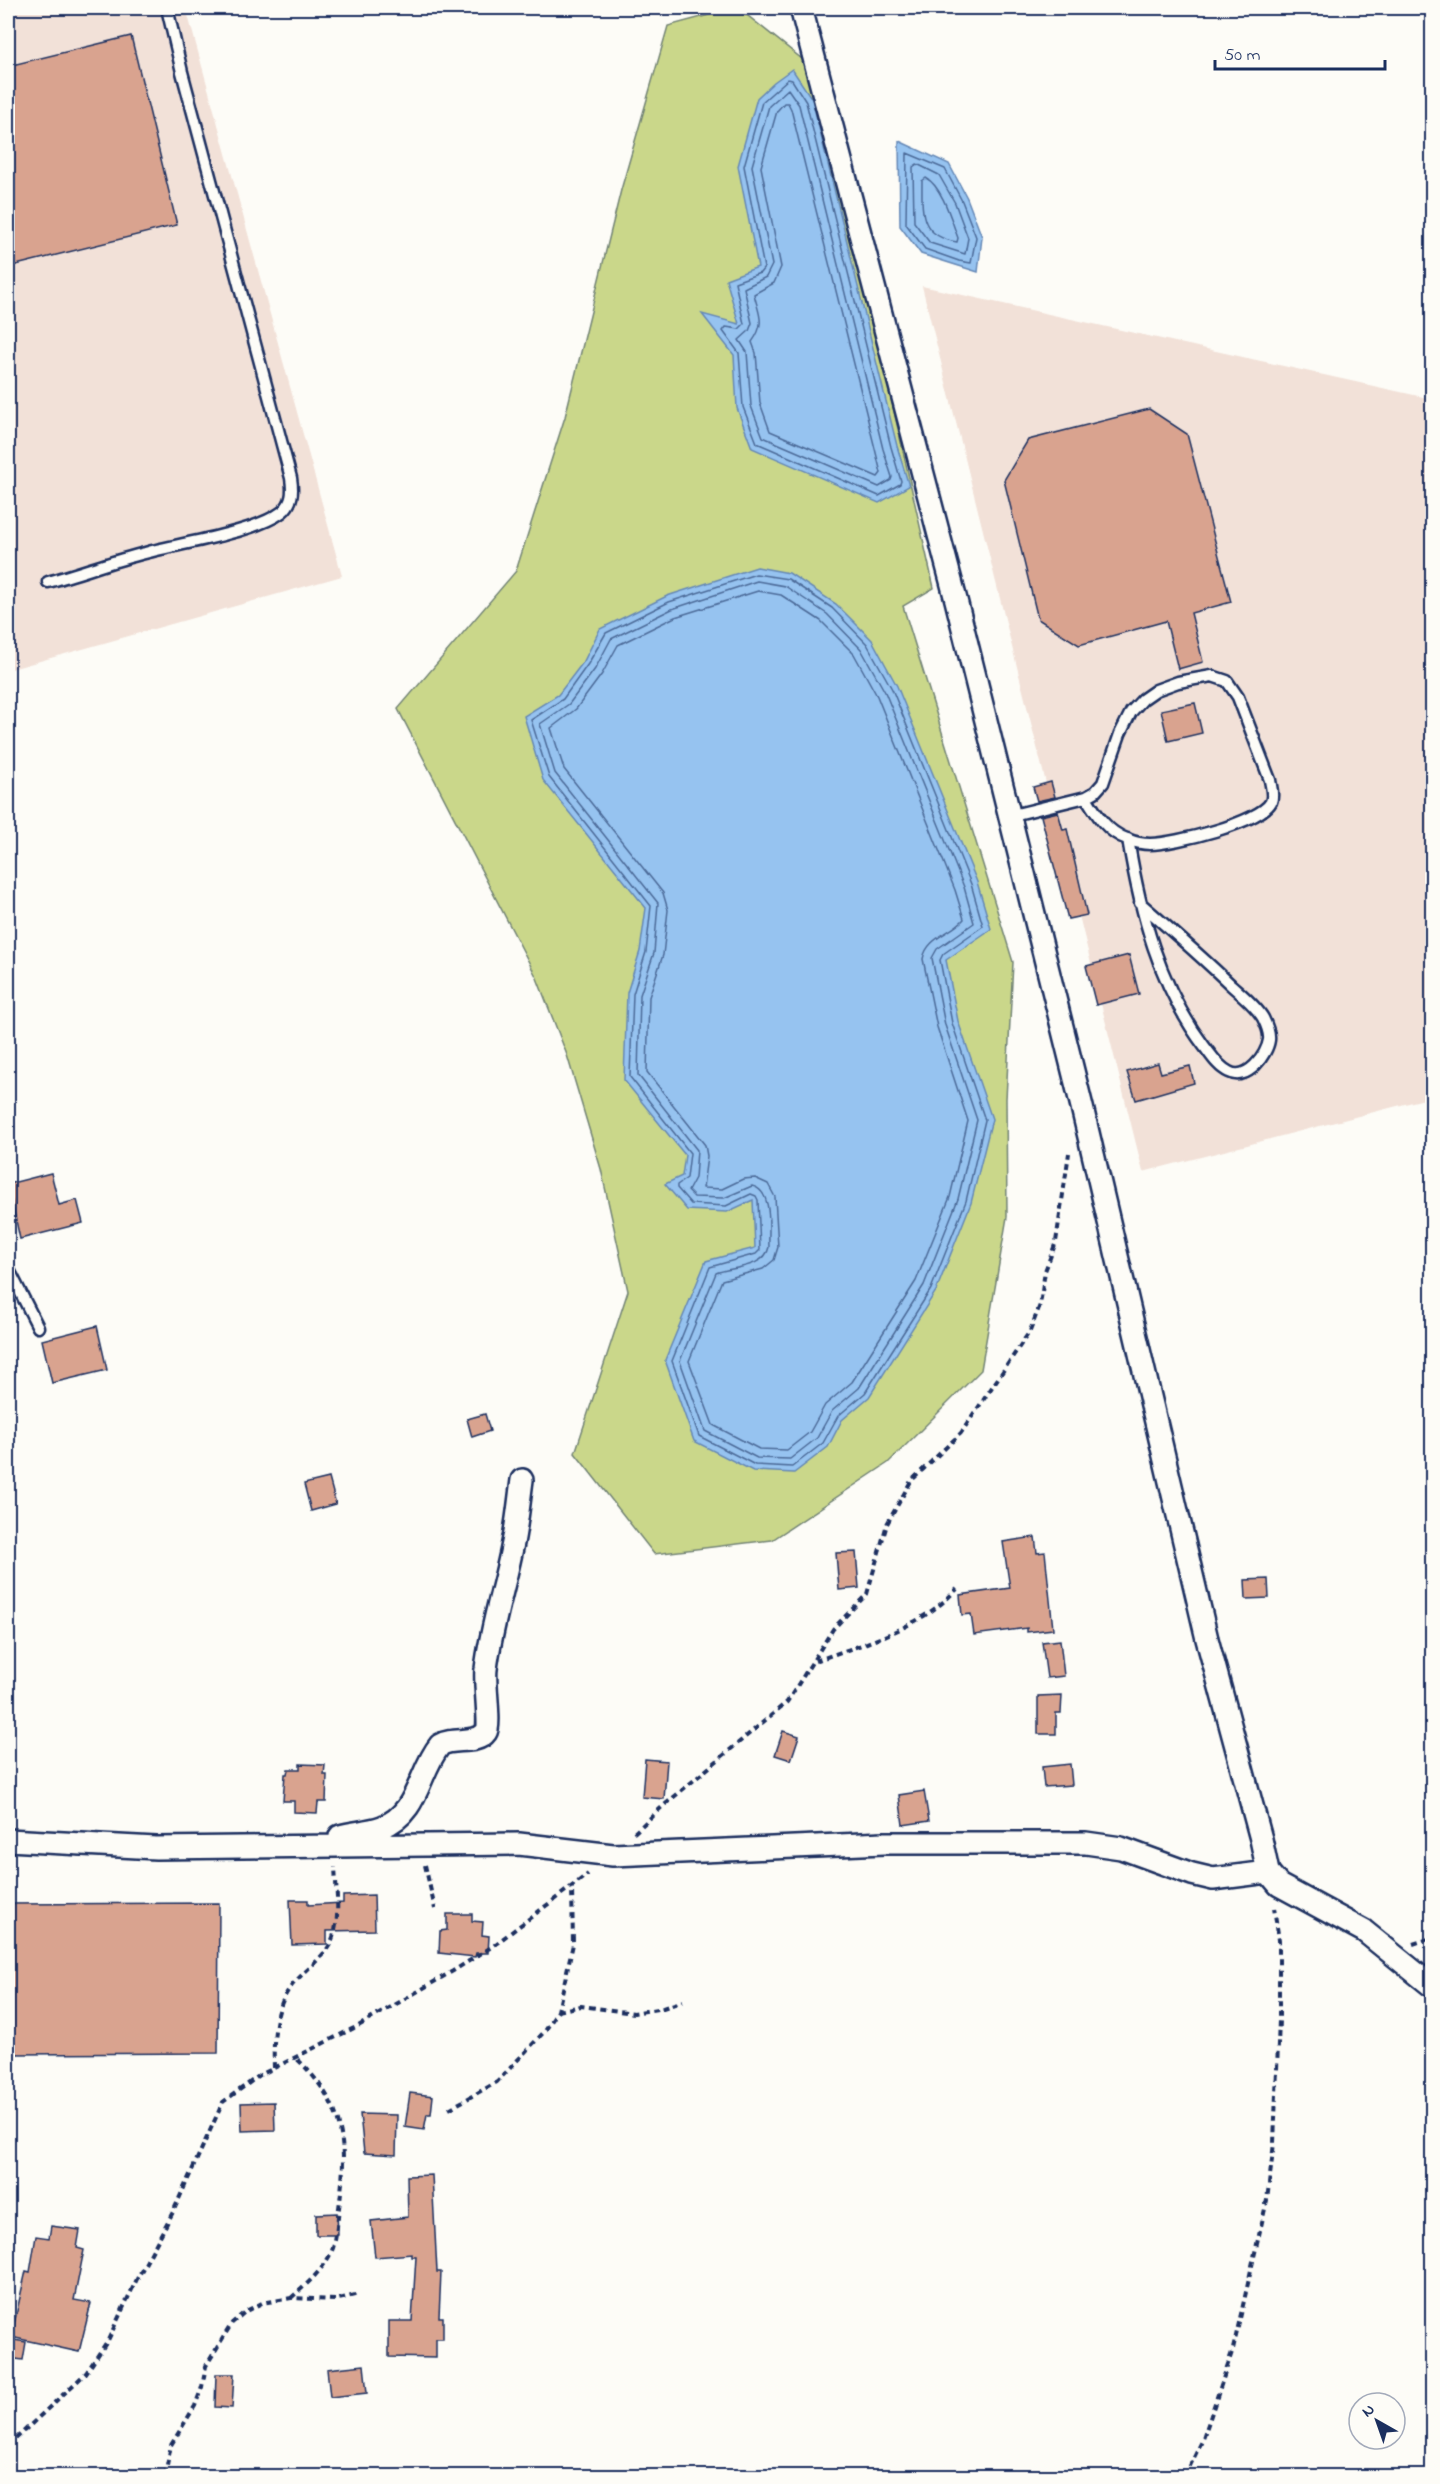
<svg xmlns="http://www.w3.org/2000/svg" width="1440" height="2484" viewBox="0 0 1440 2484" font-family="'Indie Flower',sans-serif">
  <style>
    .built { fill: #f2e1d8 }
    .green { fill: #cad78a; stroke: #728374; stroke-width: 1.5 }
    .water { fill: #96c3f0; stroke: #6588b6; stroke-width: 1.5 }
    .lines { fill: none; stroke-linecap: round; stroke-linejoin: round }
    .shore { stroke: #4c6a98; stroke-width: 1.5 }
    .building { fill: #d9a38f; stroke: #1b2f5e; stroke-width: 1.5 }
    .service-casing { stroke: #1b2f5e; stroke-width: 15 }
    .minor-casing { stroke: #1b2f5e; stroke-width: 26 }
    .path { stroke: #1b2f5e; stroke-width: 4; stroke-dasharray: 6 4.5; stroke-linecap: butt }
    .service { stroke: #fdfcf7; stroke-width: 10 }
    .minor { stroke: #fdfcf7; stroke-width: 21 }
  </style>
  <rect width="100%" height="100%" fill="#fdfcf7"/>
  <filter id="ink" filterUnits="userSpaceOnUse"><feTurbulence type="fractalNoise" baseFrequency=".0167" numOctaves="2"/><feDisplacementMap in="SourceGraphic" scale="12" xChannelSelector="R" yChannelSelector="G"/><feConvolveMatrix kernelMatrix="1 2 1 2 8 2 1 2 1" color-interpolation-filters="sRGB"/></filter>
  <g filter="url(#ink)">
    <!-- built -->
    <path class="built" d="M8,8H186L342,576L8,670Z
      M922,286L1432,399V1097L1143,1172Z"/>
    <!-- green -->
    <path class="green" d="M735,8H738L817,71L934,588L903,606L1013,962L1006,1099L1007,1217L981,1370L888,1463L772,1540L654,1554L575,1453L628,1291L601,1169L567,1055L537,978L398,709L516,571L565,417L621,190L668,26Z"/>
    <!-- water -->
    <path class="water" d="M792,69L812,99L897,446L909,486L879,503L752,448L737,408L734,355L702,314L739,324L726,279L758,267L738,166L757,98L774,82Z
      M899,141L949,164L967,198L982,237L978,272L921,254L900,226Z
      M757,567L789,573L836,604L872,640L897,686L977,882L991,929L946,960L958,1021L992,1119L971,1203L936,1291L869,1397L842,1420L828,1447L794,1473L753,1471L694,1441L665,1360L706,1261L755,1248L753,1200L727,1212L687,1210L665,1184L682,1176L685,1155L624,1080L627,993L640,951L646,908L543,780L524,716L558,695L584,661L600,629L667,596Z"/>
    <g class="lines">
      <!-- shore -->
      <path class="shore" d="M788,79L792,80L806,102L891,447L901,481L900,484L879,496L757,443L743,407L739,353L723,331L726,327L739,329L744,324L735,282L760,273L764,268L744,166L762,102Z
        M788,89L799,105L883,449L892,477L891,480L879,487L763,437L751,406L747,352L739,340L749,331L752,323L744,288L766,277L772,265L752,166L769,106Z
        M784,103H788L791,109L881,473L878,477L770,431L760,403L756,353L752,342C766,323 759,315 754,294L774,283L781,267L761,167L777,111Z
        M907,153L945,169L962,201L976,237L971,263L959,261L925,249L906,224Z
        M917,164L939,175L955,203L968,238L965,254L930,243L914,222L913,167Z
        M926,178C942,186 952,222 958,238L957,242C919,236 922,212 922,181Z
        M756,574L788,579L832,608L867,644L892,689L971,884L983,926L943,954L940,960L952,1023L985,1120L966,1201L931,1289L865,1393L838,1416L823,1443L792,1467L755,1465L699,1436L672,1361L710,1267L756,1254L760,1250L758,1200L756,1196L751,1194L726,1206L691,1204L677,1188V1185L687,1178L690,1153L630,1077L633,994L646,952L651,906L549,777L531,720L563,699L588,664L606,633L669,602Z
        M757,581L785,586L827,614L861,649L885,692L964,887L974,923L937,949L932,958L945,1025L977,1120L958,1199L924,1285L859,1388L832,1411L817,1438L790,1459L757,1458L705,1431L680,1361L716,1273C732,1267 765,1268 769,1247C768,1229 774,1191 752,1186L724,1198L694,1197L688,1191L695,1178L697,1150L638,1075L640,995L654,953L658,903L555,773L540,724L569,704L595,669L611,639L672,609Z
        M758,591L781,595L821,621L854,654L877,696L955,890L964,919C951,934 927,937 923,959L937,1027L968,1121L950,1197L916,1281L852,1382L825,1405L810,1432L787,1450L759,1449L713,1425L689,1361L722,1280L763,1269L774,1260L778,1247L775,1197L768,1184L755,1178L743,1179L722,1189L703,1188L707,1156L705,1145L647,1072L649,997L663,955L668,910L663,893L564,769L551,728L576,709L602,674L618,645L675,617Z"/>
    </g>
    <!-- building -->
    <path class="building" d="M131,36L177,225L8,267V66Z
      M1149,409L1187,434L1231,602L1191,613L1203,662L1178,669L1166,621L1079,645L1038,619L1004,480L1028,440Z
      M1195,703L1202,733L1168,741L1161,710Z
      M1051,782L1055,797L1037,801L1033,787Z
      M1058,812L1063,830L1067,829L1087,915L1068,919L1041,816Z
      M1129,955L1139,994L1096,1005L1086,966Z
      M1158,1063L1161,1073L1190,1066L1194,1083L1136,1100L1127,1072Z
      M51,1173L59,1205L77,1200L83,1223L20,1239L8,1184Z
      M97,1326L107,1370L52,1383L42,1340Z
      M485,1414L490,1431L472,1437L467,1419Z
      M329,1478L336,1504L311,1511L304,1484Z
      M1035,1537L1037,1553L1045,1552L1053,1629L1027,1632V1628L974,1635L971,1614L962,1615L960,1595L1010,1588L1003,1542Z
      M856,1552L859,1588L839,1590L836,1553Z
      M1268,1579L1269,1598L1246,1599L1245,1580Z
      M1060,1640L1064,1676L1047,1678L1042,1642Z
      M1062,1695L1061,1713H1056V1734H1038V1696Z
      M783,1731L799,1736L791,1760L775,1755Z
      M645,1759L667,1761L664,1799L642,1797Z
      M300,1764L325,1765L324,1775H327L326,1802H318L317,1813L294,1812V1801H283L285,1774H287L288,1769H300Z
      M1070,1764L1072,1785L1044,1787L1042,1767Z
      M924,1791L929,1821L903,1825L899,1795Z
      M374,1895L375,1930L327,1931V1944L292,1945L290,1900H308V1905L343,1903V1896Z
      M219,1903L218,2053L8,2054V1904Z
      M447,1914H472V1921L483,1922L482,1935L489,1936L488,1953H476L475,1957L439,1953L440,1931L447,1930Z
      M410,2093L433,2096L431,2114H427L424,2130L405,2127Z
      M274,2102L275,2130L242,2131L241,2103Z
      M360,2114L397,2115L396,2155L364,2153Z
      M432,2175L437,2272H441L439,2317H443V2339H436V2358L389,2357V2321H412L416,2257H412V2254L375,2257L371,2221L408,2217L407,2176Z
      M337,2213L338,2235H316V2214Z
      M51,2226L80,2230L77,2248L84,2250L74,2300L91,2303L79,2352L11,2337L26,2271L30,2272L36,2236L49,2238Z
      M8,2339L26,2342L23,2360L8,2358Z
      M364,2365L367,2393L330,2397L327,2369Z
      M216,2374H234L232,2408L215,2407Z"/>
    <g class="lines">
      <defs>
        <path id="service" d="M48,582C81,573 112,561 145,553C181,543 254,533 282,512C293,503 293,491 291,478L182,72L167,8
          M1009,816L1086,797L1095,792L1103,783L1120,734L1131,712L1143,699L1156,690L1178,682L1212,676L1227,681L1238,697L1270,780C1271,787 1274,795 1271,802C1260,823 1173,844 1150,844C1143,844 1134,842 1127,839C1107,832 1097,815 1086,797
          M1128,839C1140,912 1159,986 1204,1046C1211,1055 1218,1067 1229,1072C1247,1082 1267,1055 1269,1040C1270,1032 1266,1024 1263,1018C1256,1006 1242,995 1231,985C1202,957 1171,930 1140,903
          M8,1268L38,1327"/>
        <path id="minor" d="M801,8L956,600L1082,1107L1207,1639L1261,1839L1268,1872L1279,1885L1364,1931L1432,1986
          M340,1836C354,1832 368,1832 382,1827C419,1813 418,1772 440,1745C453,1737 477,1745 486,1732C491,1725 484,1682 486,1669C491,1627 504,1588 512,1548C517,1525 519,1502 522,1480
          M8,1840L156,1848L519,1844L613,1855L884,1843H1086L1121,1848L1192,1874L1213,1879L1268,1872"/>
      </defs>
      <!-- service casing -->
      <use href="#service" class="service-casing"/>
      <!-- minor casing -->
      <use href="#minor" class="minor-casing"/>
      <!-- path -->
      <path class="path" d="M815,1661C866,1643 919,1629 957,1589
        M634,1833L662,1807L787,1702L833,1629L867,1594L887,1524L911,1481L961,1433L1030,1331L1040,1305L1045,1271L1056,1242L1069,1153
        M425,1865L435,1909
        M1413,1944L1432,1938
        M558,2011L581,2006L634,2013L663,2008L683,2001
        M274,2068C273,2038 274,2002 297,1980C307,1969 321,1959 329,1946C342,1923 336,1892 335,1867
        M449,2109L497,2082L545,2031L558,2011L573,1944L572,1887
        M291,2298C306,2285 322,2271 331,2253C337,2240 337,2222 339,2208C348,2143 345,2104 295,2057
        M8,2446L86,2373L108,2340L137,2279L173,2212L223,2102L260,2075L360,2025L453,1971L493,1946L588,1874
        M165,2476L171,2445L195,2406L202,2387L206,2366L232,2323L246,2311L262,2303L291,2298L335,2300L359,2294
        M1185,2476L1203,2439L1233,2349L1267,2200L1274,2143L1279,2020V1940L1274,1908"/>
      <!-- service -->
      <use href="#service" class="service"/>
      <!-- minor -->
      <use href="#minor" class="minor"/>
    </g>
  </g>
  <!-- margin -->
  <rect width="1440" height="2484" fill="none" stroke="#fdfcf7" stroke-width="30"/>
  <rect x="15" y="15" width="1410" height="2454" fill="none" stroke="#1b2f5e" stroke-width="2" filter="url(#ink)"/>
  <!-- north arrow -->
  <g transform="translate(1377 2421) rotate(320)"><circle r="28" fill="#fdfcf7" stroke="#a3aaba" stroke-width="1.5"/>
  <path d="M0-4.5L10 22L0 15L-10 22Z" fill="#1b2f5e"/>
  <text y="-9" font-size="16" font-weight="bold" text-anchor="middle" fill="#1b2f5e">N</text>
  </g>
  <!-- scale -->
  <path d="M1215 60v9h170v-9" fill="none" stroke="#1b2f5e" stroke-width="3"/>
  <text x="1224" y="60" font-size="18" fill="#1b2f5e" stroke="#fdfcf7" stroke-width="4.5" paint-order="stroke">50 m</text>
</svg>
